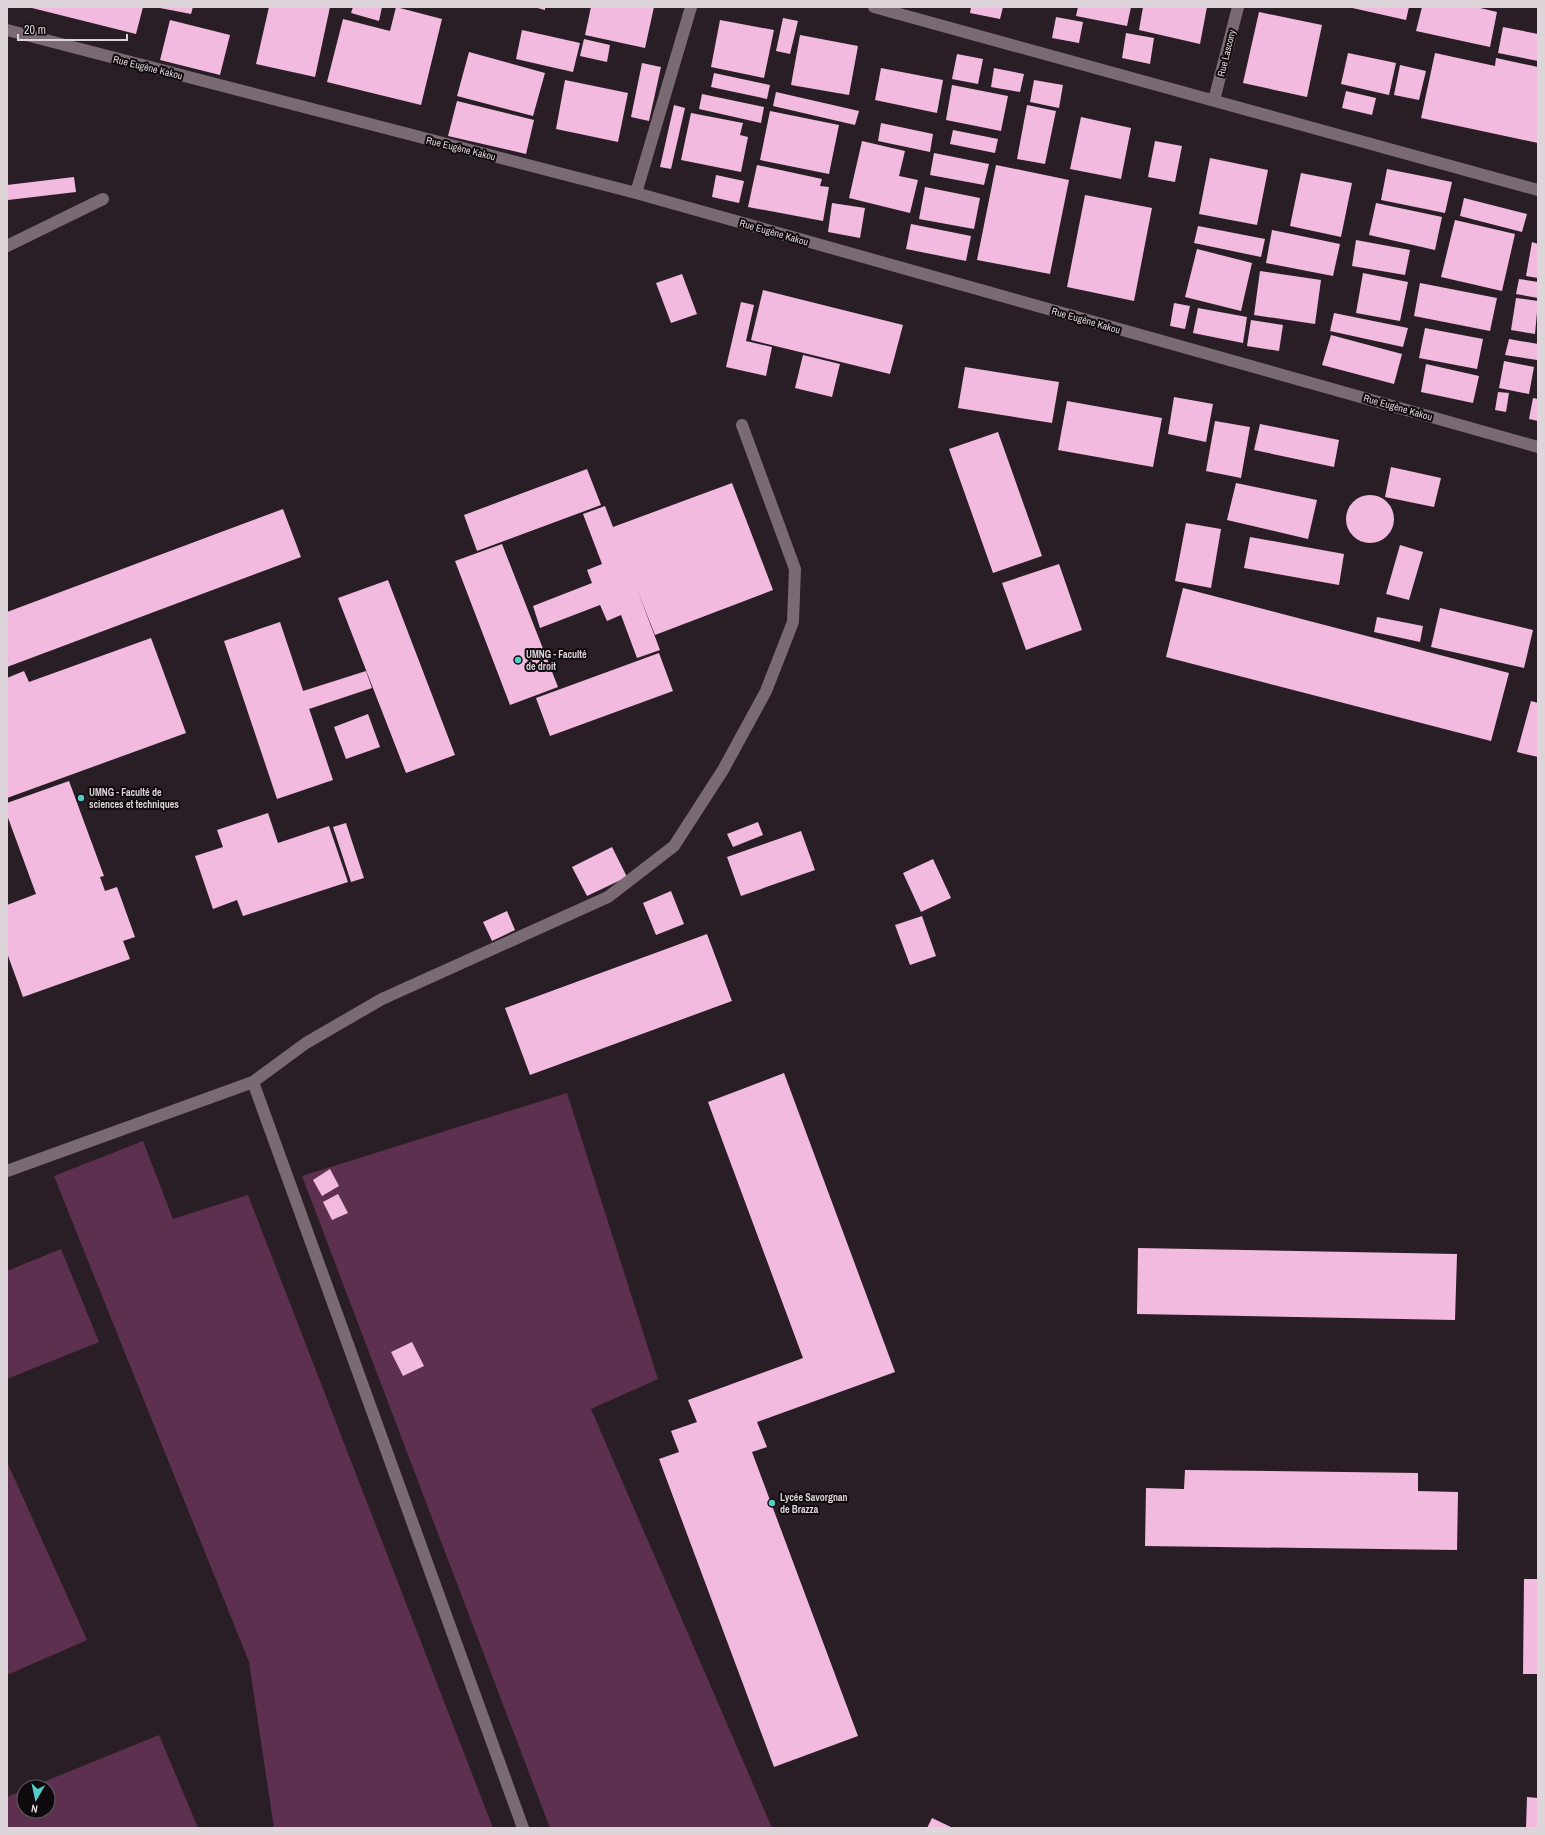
<svg xmlns="http://www.w3.org/2000/svg" width="1545" height="1835" viewBox="0 0 1545 1835" font-family="'Archivo Narrow',sans-serif">
  <style>
    .green { fill: #5d304f }
    .building { fill: #f3badf }
    .lines { fill: none; stroke-linecap: round; stroke-linejoin: round }
    .minor { stroke: #796a73; stroke-width: 12 }
    .poi-dot { fill: #54cdc7; stroke: #0f0a0d; stroke-width: 1.5 }
    .labels { text-anchor: middle; stroke-width: 4; stroke-linejoin: round; paint-order: stroke }
    .street-label { font-size: 10px; fill: #ded5da; stroke: #0f0a0d }
    .poi-label { font-size: 10px; font-weight: bold; fill: #ded5da; stroke: #0f0a0d; text-anchor: start }
  </style>
  <rect width="100%" height="100%" fill="#2a1e26"/>
  <!-- green -->
  <path class="green" d="M567,1093L658,1379L591,1409L772,1828H550L302,1176Z
    M143,1141L173,1219L248,1195L493,1828H274L249,1662L54,1176Z
    M61,1249L99,1342L7,1379V1271Z
    M7,1462L87,1640L7,1675Z
    M159,1735L198,1828H7V1797L24,1790V1811H48V1787H31Z"/>
  <!-- building -->
  <path class="building" d="M28,7H143L136,34Z
    M155,7H193L191,14Z
    M269,7H330L315,77L256,64Z
    M353,7H382L379,21L351,13Z
    M396,7L442,19L421,105L327,82L343,19L390,31Z
    M534,7H545V10Z
    M591,7H654L645,48L585,35Z
    M971,7H1003L1000,19L970,13Z
    M1078,7H1131L1127,26L1076,16Z
    M1143,7H1207L1200,44L1139,30Z
    M1348,7H1409L1406,20Z
    M1422,7H1476L1497,12L1490,47L1416,31Z
    M1259,12L1322,25L1307,97L1243,83Z
    M1056,17L1083,22L1079,43L1052,38Z
    M783,18L798,21L790,54L776,51Z
    M170,20L230,35L220,75L160,60Z
    M720,20L774,30L764,78L711,67Z
    M1503,27L1538,34V61L1498,53Z
    M522,30L580,43L573,72L516,59Z
    M1126,33L1154,38L1150,64L1122,58Z
    M800,35L858,46L849,95L791,85Z
    M584,39L610,45L607,62L580,56Z
    M469,52L545,73L533,116L457,96Z
    M1348,53L1396,63L1389,95L1341,84Z
    M1435,53L1495,66L1496,58L1538,67V143L1421,118Z
    M957,54L983,59L978,84L952,79Z
    M642,63L661,67L649,121L631,117Z
    M1400,65L1426,71L1419,100L1394,95Z
    M881,68L943,80L937,113L875,100Z
    M994,68L1024,74L1020,92L991,87Z
    M714,73L770,85L767,99L711,87Z
    M565,80L628,93L618,142L556,129Z
    M1034,80L1063,85L1059,108L1030,102Z
    M952,85L1008,96L1001,131L946,120Z
    M1346,91L1376,98L1372,115L1342,108Z
    M776,92L859,111L855,125L773,106Z
    M702,94L764,107L761,123L699,109Z
    M457,101L534,120L526,154L448,136Z
    M674,105L685,108L671,169L660,167Z
    M1027,105L1056,111L1045,164L1017,159Z
    M770,111L839,125L829,174L760,160Z
    M691,113L743,123L740,135L748,137L741,172L681,160Z
    M1081,117L1131,128L1121,179L1070,169Z
    M881,123L933,134L930,152L878,141Z
    M953,130L998,139L995,153L950,144Z
    M862,141L905,151L899,176L918,180L910,213L849,198Z
    M1155,141L1182,146L1175,182L1148,177Z
    M934,153L989,164L984,185L930,175Z
    M1210,158L1268,170L1257,225L1199,214Z
    M757,165L822,179L820,186L829,187L823,221L748,207Z
    M996,165L1069,180L1050,274L977,260Z
    M1387,169L1452,182L1445,213L1381,200Z
    M1301,173L1352,183L1341,237L1290,226Z
    M716,175L744,181L739,203L712,197Z
    M74,177L76,192L8,200L7,185Z
    M925,187L980,198L974,229L919,219Z
    M1085,195L1152,208L1134,301L1067,287Z
    M1464,198L1527,214L1522,232L1460,216Z
    M832,203L865,208L860,238L828,232Z
    M1376,203L1442,217L1435,250L1369,235Z
    M1455,220L1515,234L1502,291L1441,277Z
    M911,224L971,236L966,261L906,249Z
    M1198,226L1265,239L1261,257L1194,243Z
    M1272,230L1340,244L1333,276L1266,263Z
    M1356,240L1410,250L1405,275L1352,266Z
    M1532,242L1538,244V278L1526,276Z
    M1197,249L1252,263L1241,311L1185,297Z
    M1260,271L1321,280L1315,324L1254,315Z
    M1363,273L1408,282L1400,321L1356,313Z
    M682,274L697,314L671,323L656,283Z
    M1519,279L1538,282V298L1516,294Z
    M1420,283L1497,298L1490,331L1414,316Z
    M763,290L903,325L890,374L751,340Z
    M1516,298L1538,301L1535,334L1511,330Z
    M741,302L754,305L746,341L772,347L766,376L726,367Z
    M1174,303L1190,306L1185,329L1170,326Z
    M1198,308L1247,317L1243,343L1193,333Z
    M1334,313L1408,328L1403,347L1330,331Z
    M1251,320L1283,325L1279,351L1247,346Z
    M1425,328L1483,339L1477,369L1419,358Z
    M1331,335L1402,354L1394,384L1322,365Z
    M1509,339L1538,344L1537,360L1505,355Z
    M803,355L840,364L832,397L795,388Z
    M1504,361L1534,367L1529,394L1499,388Z
    M1426,364L1479,376L1473,403L1421,392Z
    M965,367L1059,382L1052,423L958,408Z
    M1498,392L1509,393L1506,412L1495,410Z
    M1174,397L1213,404L1206,442L1168,434Z
    M1533,398L1538,399V421L1529,419Z
    M1067,401L1162,418L1153,467L1058,450Z
    M1215,421L1250,427L1241,478L1206,471Z
    M1260,424L1339,440L1334,467L1254,450Z
    M998,432L1042,556L993,573L949,449Z
    M1391,467L1441,478L1434,507L1385,497Z
    M587,469L601,505L477,551L464,515Z
    M732,483L773,590L655,635L637,589L660,650L637,658L621,615L607,621L600,605L540,628L533,606L592,583L587,570L602,564L583,514L605,506L613,527Z
    M1236,483L1317,500L1308,539L1227,520Z
    M1346 519a24 24 0 1 1 48 0a24 24 0 1 1-48 0Z
    M283,509L301,557L7,667V612Z
    M1186,523L1221,529L1211,588L1175,581Z
    M1250,537L1344,554L1339,585L1244,568Z
    M502,544L558,687L510,705L455,561Z
    M1400,545L1423,552L1409,600L1386,594Z
    M1059,564L1082,630L1026,650L1002,583Z
    M388,580L455,755L406,773L338,598Z
    M1183,588L1509,673L1491,741L1166,657Z
    M1440,608L1533,630L1524,668L1431,647Z
    M1377,617L1423,626L1420,642L1374,632Z
    M280,622L333,780L277,799L224,641Z
    M151,638L186,733L7,798V678L24,671L29,682Z
    M659,653L673,691L550,736L536,698Z
    M366,671L372,688L309,709L303,691Z
    M1531,701L1538,703V757L1517,752Z
    M368,714L380,747L346,759L334,727Z
    M69,781L104,876L100,877L105,891L117,887L135,937L123,941L130,959L23,997L7,953V905L36,894L7,815V803Z
    M268,813L278,843L329,826L348,882L243,916L237,900L213,909L195,856L223,847L217,830Z
    M758,822L763,835L733,847L727,834Z
    M346,823L364,878L351,882L333,827Z
    M801,831L815,870L741,896L727,857Z
    M612,847L627,877L587,896L572,867Z
    M933,859L951,898L921,912L903,873Z
    M671,891L684,924L656,935L643,903Z
    M507,911L515,930L492,941L483,922Z
    M922,916L936,956L910,965L895,925Z
    M707,934L732,1001L530,1075L505,1008Z
    M784,1073L895,1372L757,1422L767,1447L752,1452L858,1736L774,1767L659,1459L679,1452L671,1431L697,1422L688,1400L803,1358L708,1102Z
    M330,1169L339,1186L322,1196L313,1180Z
    M338,1194L348,1213L332,1220L323,1202Z
    M1138,1248L1457,1254L1455,1320L1137,1314Z
    M412,1342L424,1366L403,1376L391,1352Z
    M1185,1470L1418,1473V1491L1458,1492L1457,1550L1145,1546L1146,1488L1184,1489Z
    M1524,1579H1538V1674H1523Z
    M1527,1797L1538,1798V1828H1526Z
    M932,1818L953,1828H927Z"/>
  <g class="lines">
    <!-- minor -->
    <path class="minor" d="M874,7L1538,190
      M7,30L636,193L1538,447
      M1214,100L1238,7
      M636,193L691,7
      M7,246L103,199
      M253,1082L523,1828
      M7,1171L253,1082L306,1043L382,999L608,897L674,846L723,770L766,691L793,622L795,569L742,425"/>
  </g>
  <!-- markers -->
  <g class="poi-dot">
    <circle cx="518" cy="660" r="4"/>
    <circle cx="81" cy="798" r="4"/>
    <circle cx="772" cy="1503" r="4"/>
  </g>
  <g class="labels">
    <!-- street labels -->
    <g class="street-label">
      <text transform="translate(1226 53) rotate(-76)" y="4">Rue Lascony</text>
      <text transform="translate(148 67) rotate(14)" y="4">Rue Eugène Kakou</text>
      <text transform="translate(461 148) rotate(14)" y="4">Rue Eugène Kakou</text>
      <text transform="translate(774 232) rotate(16)" y="4">Rue Eugène Kakou</text>
      <text transform="translate(1086 320) rotate(16)" y="4">Rue Eugène Kakou</text>
      <text transform="translate(1398 407) rotate(16)" y="4">Rue Eugène Kakou</text>
    </g>
    <!-- poi labels -->
    <g class="poi-label">
      <text x="526" y="658">UMNG - Faculté<tspan x="526" dy="12">de droit</tspan></text>
      <text x="89" y="796">UMNG - Faculté de<tspan x="89" dy="12">sciences et techniques</tspan></text>
      <text x="780" y="1501">Lycée Savorgnan<tspan x="780" dy="12">de Brazza</tspan></text>
    </g>
  </g>
  <!-- border -->
  <rect width="1545" height="1835" fill="none" stroke="#ded5da" stroke-width="16"/>
  <!-- north arrow -->
  <g transform="translate(36 1799) rotate(189)"><circle r="19" fill="#0f0a0d" stroke="#625b5f"/>
  <path d="M0-3L7 15L0 10L-7 15Z" fill="#54cdc7"/>
  <text y="-6" font-size="11" font-weight="bold" text-anchor="middle" fill="#ded5da">N</text>
  </g>
  <!-- scale -->
  <path d="M18 34v6h109v-6" fill="none" stroke="#ded5da" stroke-width="2"/>
  <text x="24" y="34" font-size="12" fill="#ded5da" stroke="#0f0a0d" stroke-width="3" paint-order="stroke">20 m</text>
</svg>
